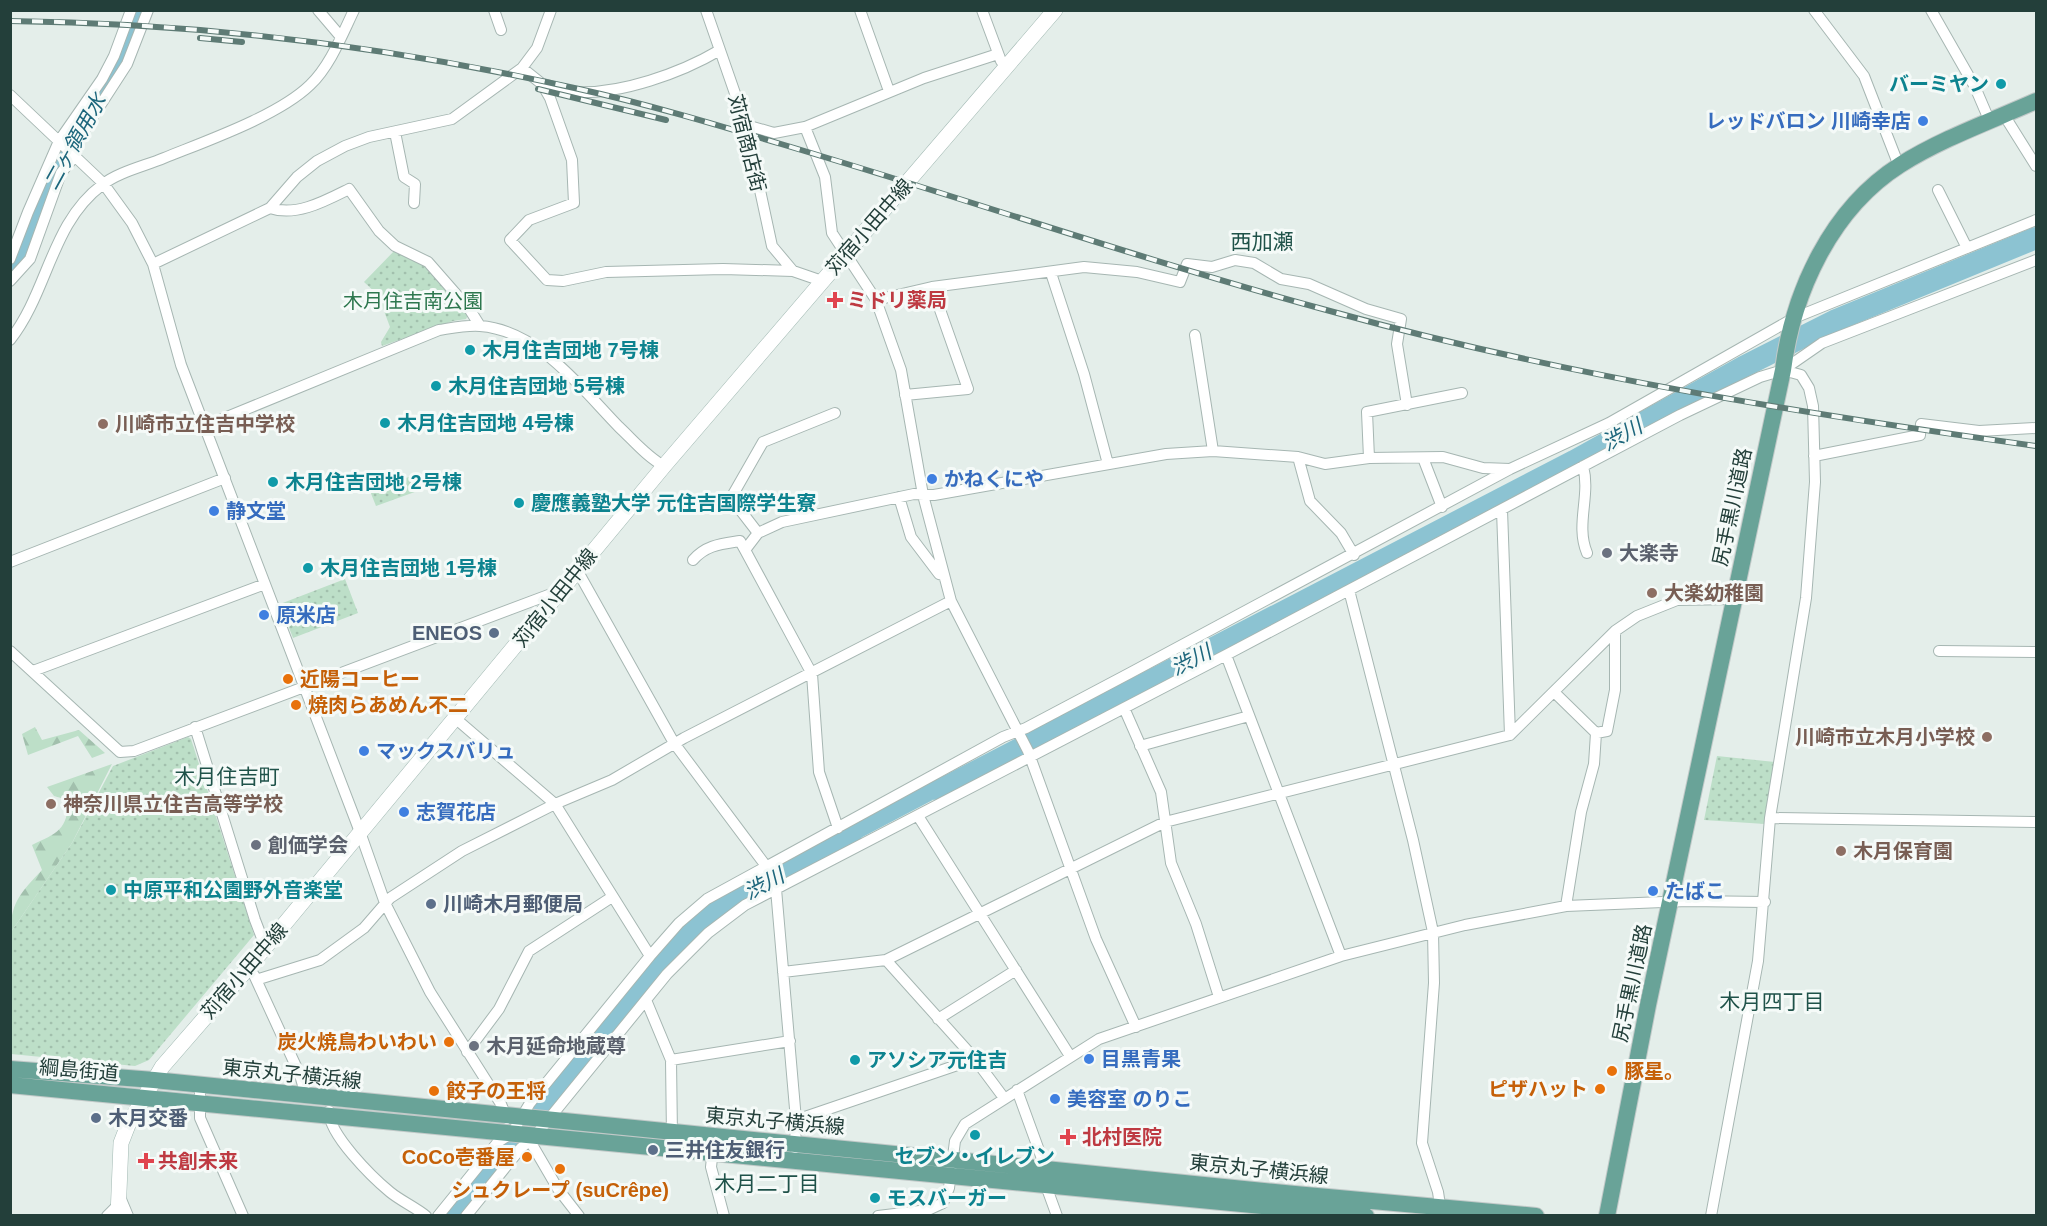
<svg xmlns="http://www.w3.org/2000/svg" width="2047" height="1226" viewBox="0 0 2047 1226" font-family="Arial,'Noto Sans JP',sans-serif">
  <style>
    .forest { fill: url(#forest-firs) }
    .park { fill: url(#park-dots) }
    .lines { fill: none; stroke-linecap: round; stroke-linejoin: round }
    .river { stroke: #8cc3d2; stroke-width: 22 }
    .street-casing { stroke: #a6b6b2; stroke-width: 12 }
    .secondary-casing { stroke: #a2b9b3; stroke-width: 16 }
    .primary-casing { stroke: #c1c9c8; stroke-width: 18 }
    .street { stroke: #fff; stroke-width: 10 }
    .secondary { stroke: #fff; stroke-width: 15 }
    .primary { stroke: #69a398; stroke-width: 16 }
    .rail-casing { stroke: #5e7b75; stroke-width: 6 }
    .rail { stroke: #f5faf8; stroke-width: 4; stroke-dasharray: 11; stroke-linecap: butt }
    .culture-dot { fill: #0f9aa8; stroke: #f5faf8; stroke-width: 2 }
    .shop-dot { fill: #3f7fe0; stroke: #f5faf8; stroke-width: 2 }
    .health-dot { fill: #e0444e; stroke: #f5faf8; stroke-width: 2 }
    .education-dot { fill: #8d6e63; stroke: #f5faf8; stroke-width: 2 }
    .worship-dot { fill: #6b7280; stroke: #f5faf8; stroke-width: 2 }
    .service-dot { fill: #5c6f8a; stroke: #f5faf8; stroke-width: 2 }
    .food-dot { fill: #e8710a; stroke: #f5faf8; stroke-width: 2 }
    .labels { text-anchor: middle; stroke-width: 6; stroke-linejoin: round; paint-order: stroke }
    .culture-label { font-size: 20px; font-weight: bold; fill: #0d838f; stroke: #f5faf8; text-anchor: start }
    .shop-label { font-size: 20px; font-weight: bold; fill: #366cbe; stroke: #f5faf8; text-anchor: start }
    .street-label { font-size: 20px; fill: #233f3a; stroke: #f5faf8 }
    .health-label { font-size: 20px; font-weight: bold; fill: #be3a42; stroke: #f5faf8; text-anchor: start }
    .park-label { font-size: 20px; fill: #2d774e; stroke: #f5faf8 }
    .education-label { font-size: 20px; font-weight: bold; fill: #785e54; stroke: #f5faf8; text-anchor: start }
    .worship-label { font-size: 20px; font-weight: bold; fill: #5b616d; stroke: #f5faf8; text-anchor: start }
    .service-label { font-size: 20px; font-weight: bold; fill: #4e5e75; stroke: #f5faf8; text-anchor: start }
    .food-label { font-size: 20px; font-weight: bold; fill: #c56008; stroke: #f5faf8; text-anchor: start }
    .water-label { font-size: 21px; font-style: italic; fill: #1c667c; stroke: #f5faf8 }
    .neighbourhood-label { font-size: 21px; fill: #1f5249; stroke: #f5faf8 }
  </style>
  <defs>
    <pattern id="forest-firs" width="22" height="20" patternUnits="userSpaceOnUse" patternTransform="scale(1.5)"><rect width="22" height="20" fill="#bddfc8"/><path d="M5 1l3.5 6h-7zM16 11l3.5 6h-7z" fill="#a2c0ad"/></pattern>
    <pattern id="park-dots" width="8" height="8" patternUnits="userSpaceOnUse" patternTransform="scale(1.5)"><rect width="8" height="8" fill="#bddfc8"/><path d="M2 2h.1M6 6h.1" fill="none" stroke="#a2c0ad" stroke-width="1.8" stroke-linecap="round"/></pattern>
  </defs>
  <rect width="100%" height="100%" fill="#e4eeea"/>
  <!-- forest -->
  <path class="forest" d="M35,727L42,740L79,730L105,753L92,758L78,736L28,755L22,734Z
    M112,764L72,843L11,932C10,903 22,891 42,870L32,845C57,833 68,830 68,800L54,796L47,787Z"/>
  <!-- park -->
  <path class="park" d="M396,249L422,264L469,313L466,319L453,321L382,346L381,342L390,327L378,295L364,282Z
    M417,474L423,489L376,506L370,491Z
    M345,579L358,613L293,638L280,604Z
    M188,737L191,739L254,935L149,1060L135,1066L11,1054V932L72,843L113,766Z
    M1717,756L1775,762L1765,824L1704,820Z"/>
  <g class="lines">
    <!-- river -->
    <path class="river" d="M10,273L26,252L48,184L79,127L119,64L140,10
      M451,1216L672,947L711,913L805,859L848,839L854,829L930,789L944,788L1574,461L1743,367L1834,321L2036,238"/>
    <defs>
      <path id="street" d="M318,10L341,37
        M494,10L501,30
        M706,10L746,125L772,246L793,271
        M860,10L889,91
        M982,10L1001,61
        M1814,10L1864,76L1899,166
        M1931,10L1975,87L1990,122
        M522,68L542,84L550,98L572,160L574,203L529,220L510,240L547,280L563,281L606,272L723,269L793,271L822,281
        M542,84C552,86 563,91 574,92C620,95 681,73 720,50
        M10,95L103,183L132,223L153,264L181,365L360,832L385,903L430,992L501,1104L507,1119
        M2004,115L2036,166
        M746,125L774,133L805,127L924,78L998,54
        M805,127L825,177L832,233L876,300L901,370L923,495L951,601L1028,751L1096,939L1136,1027
        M395,132L404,177L415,184L414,203
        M1938,190L1967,248
        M270,208C296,217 325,201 349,189L379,231L395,246L428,262L470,310L480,326
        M10,259L28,212L59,141L102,79L114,56L131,10
        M153,264L270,208L297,177L317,161L345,146L369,137L452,119L522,68L537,48L551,10
        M1051,273L1084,374L1108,464
        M10,281L30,259L61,173L74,157L81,135L127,64L148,10
        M876,300L932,287L1084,267L1137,272L1180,282L1187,264L1212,267L1235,260L1254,263L1281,279L1309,284L1366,309L1401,319L1397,344L1407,405
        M1195,335L1213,451
        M10,340C48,292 51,223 102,185C118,172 145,166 164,158C206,141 278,116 310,85C330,66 342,35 354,10
        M905,395L968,389L932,287
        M205,426L439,330C452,328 466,325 480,326C538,330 581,388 619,427C633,440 647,457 664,466
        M1814,456L1920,435L1921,424L1979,431L2036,428
        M1298,457L1310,501L1341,533L1354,555
        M1369,458L1367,412L1462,393
        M1423,458L1442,507
        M1583,466C1591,496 1575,524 1587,553
        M899,497L911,537L939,574L944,575
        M1502,510L1510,735
        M758,533L731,498L763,442L835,413
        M745,550L758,533L782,522L914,494L934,495L1166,454L1213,451L1298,457L1325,464L1369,458L1443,457L1483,468L1510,469
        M693,560C706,545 721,544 740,541L745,550L812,674L819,772L838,828
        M10,562L225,478
        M577,570L674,743L766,866L776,889L796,1120L795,1148
        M1349,590L1413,840L1433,932L1434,983L1422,1143L1438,1192L1441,1212
        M10,651L120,752L134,751L559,591
        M1939,651L2036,652
        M1226,655L1341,956
        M33,671L265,584
        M1554,692L1596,733L1594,764L1581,812L1566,906
        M1124,708L1161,792L1171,863L1196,924L1219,997
        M455,718L555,804L650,956
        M195,727L255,920L265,946
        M1596,733L1607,731L1615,690V631
        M1140,746L1249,716
        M918,816L1070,1056
        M1770,818L2036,822
        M886,960L975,1059L1004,1098
        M783,972L886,960L1165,822L1510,735L1615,631L1637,616L1677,600L1733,599
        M254,975L300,1075L306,1096
        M259,979L320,960L364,928L390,898L462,851L555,804L612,780L684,738L951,601
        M646,1000L671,1060L672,1136
        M938,1019L1016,970
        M467,1052L499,1009L529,951L612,897
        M671,1060L790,1041
        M200,1086V1118L243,1216
        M1017,1090L1041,1156L1045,1183L1057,1216
        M329,1111C328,1134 373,1178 390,1192C401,1201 415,1207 426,1216
        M796,1120L975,1059
        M523,1138L530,1141L558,1189L579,1216
        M713,1149L711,1167L724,1216
        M120,1197L128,1216
        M107,1216L118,1205
        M438,1216L498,1142L512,1133L530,1103L650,956L679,923L707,899L1003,737L1026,728L1130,673L1510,469L1609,423L1794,318L2036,220
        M466,1216L521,1148L535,1136L667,974L708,933L745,905L1226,655L1680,415L1760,377L1783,370L1822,343L2036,260
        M878,1216L928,1210L943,1203L949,1188L955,1141L965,1124L1099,1039L1341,956L1465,925L1566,906L1687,901L1765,902
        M1711,1216L1758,961L1770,818L1806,598L1815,482L1813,406L1809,388L1801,375L1783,370"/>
      <path id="secondary" d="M118,1216L121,1143L128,1125L162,1067L248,968L664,466L1055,10"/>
      <path id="primary" d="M10,1069L154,1080L1295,1194L1536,1216
        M10,1085L1366,1216
        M1607,1216L1648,1005L1783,370C1793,292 1831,209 1900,165C1941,139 1991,121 2036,101"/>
    </defs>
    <!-- street casing -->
    <use href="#street" class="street-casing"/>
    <!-- secondary casing -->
    <use href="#secondary" class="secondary-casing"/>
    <!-- primary casing -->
    <use href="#primary" class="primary-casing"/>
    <!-- street -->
    <use href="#street" class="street"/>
    <!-- secondary -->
    <use href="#secondary" class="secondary"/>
    <!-- primary -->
    <use href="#primary" class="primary"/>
    <defs>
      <path id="rail" d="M10,21C202,23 392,47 579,89C647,104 714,124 781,144C964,198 1145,261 1330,311C1561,375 1799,413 2036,446
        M200,38L242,42
        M538,89L666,120"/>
    </defs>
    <!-- rail casing -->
    <use href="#rail" class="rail-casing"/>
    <!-- rail -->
    <use href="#rail" class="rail"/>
  </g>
  <!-- markers -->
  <g class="culture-dot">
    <circle cx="2001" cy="84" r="6"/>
    <circle cx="470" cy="350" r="6"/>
    <circle cx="436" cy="386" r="6"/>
    <circle cx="385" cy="423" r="6"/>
    <circle cx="273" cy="482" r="6"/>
    <circle cx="519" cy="503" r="6"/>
    <circle cx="308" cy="568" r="6"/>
    <circle cx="111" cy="890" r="6"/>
    <circle cx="855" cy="1060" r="6"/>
    <circle cx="975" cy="1135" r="6"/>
    <circle cx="875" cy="1198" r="6"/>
  </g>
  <g class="shop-dot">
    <circle cx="1923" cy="121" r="6"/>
    <circle cx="932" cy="479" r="6"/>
    <circle cx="214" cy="511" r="6"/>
    <circle cx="264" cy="615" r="6"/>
    <circle cx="364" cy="751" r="6"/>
    <circle cx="404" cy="812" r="6"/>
    <circle cx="1653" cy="891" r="6"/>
    <circle cx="1089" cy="1059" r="6"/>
    <circle cx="1055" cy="1099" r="6"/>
  </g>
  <g class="health-dot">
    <path d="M832 291h6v6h6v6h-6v6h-6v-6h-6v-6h6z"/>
    <path d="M1065 1128h6v6h6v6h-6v6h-6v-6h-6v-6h6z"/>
    <path d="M143 1152h6v6h6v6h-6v6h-6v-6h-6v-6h6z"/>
  </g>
  <g class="education-dot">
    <circle cx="103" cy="424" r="6"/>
    <circle cx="1652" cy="593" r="6"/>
    <circle cx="1987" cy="737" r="6"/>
    <circle cx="51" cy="804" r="6"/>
    <circle cx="1841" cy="851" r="6"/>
  </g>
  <g class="worship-dot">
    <circle cx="1607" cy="553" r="6"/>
    <circle cx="256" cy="845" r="6"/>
    <circle cx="474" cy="1046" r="6"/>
  </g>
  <g class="service-dot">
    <circle cx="494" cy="633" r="6"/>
    <circle cx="431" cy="904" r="6"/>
    <circle cx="96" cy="1118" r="6"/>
    <circle cx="653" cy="1150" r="6"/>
  </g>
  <g class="food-dot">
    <circle cx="288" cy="679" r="6"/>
    <circle cx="296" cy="705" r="6"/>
    <circle cx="449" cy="1042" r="6"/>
    <circle cx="1612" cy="1071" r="6"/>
    <circle cx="1600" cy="1089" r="6"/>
    <circle cx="434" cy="1091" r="6"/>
    <circle cx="527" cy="1157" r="6"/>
    <circle cx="560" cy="1169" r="6"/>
  </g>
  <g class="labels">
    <!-- culture labels -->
    <g class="culture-label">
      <text x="1989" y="91" text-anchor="end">バーミヤン</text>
      <text x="482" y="357">木月住吉団地 7号棟</text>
      <text x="448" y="393">木月住吉団地 5号棟</text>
      <text x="397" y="430">木月住吉団地 4号棟</text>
      <text x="285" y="489">木月住吉団地 2号棟</text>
      <text x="531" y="510">慶應義塾大学 元住吉国際学生寮</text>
      <text x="320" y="575">木月住吉団地 1号棟</text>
      <text x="123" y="897">中原平和公園野外音楽堂</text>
      <text x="867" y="1067">アソシア元住吉</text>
      <text x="975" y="1163" text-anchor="middle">セブン・イレブン</text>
      <text x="887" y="1205">モスバーガー</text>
    </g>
    <!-- shop labels -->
    <g class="shop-label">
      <text x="1911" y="128" text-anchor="end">レッドバロン 川崎幸店</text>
      <text x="944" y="486">かねくにや</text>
      <text x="226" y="518">静文堂</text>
      <text x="276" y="622">原米店</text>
      <text x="376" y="758">マックスバリュ</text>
      <text x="416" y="819">志賀花店</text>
      <text x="1665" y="898">たばこ</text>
      <text x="1101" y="1066">目黒青果</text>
      <text x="1067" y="1106">美容室 のりこ</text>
    </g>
    <!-- street labels -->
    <g class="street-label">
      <text transform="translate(747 143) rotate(76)" y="7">苅宿商店街</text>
      <text transform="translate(869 227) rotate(-49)" y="7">苅宿小田中線</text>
      <text transform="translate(1732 507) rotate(-78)" y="7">尻手黒川道路</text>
      <text transform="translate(555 598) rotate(-51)" y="7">苅宿小田中線</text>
      <text transform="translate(244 971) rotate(-49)" y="7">苅宿小田中線</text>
      <text transform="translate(1632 983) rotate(-78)" y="7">尻手黒川道路</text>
      <text transform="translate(79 1070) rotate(5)" y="7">綱島街道</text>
      <text transform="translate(292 1074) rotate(6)" y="7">東京丸子横浜線</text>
      <text transform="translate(775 1121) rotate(5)" y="7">東京丸子横浜線</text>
      <text transform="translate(1259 1169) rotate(6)" y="7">東京丸子横浜線</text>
    </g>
    <!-- health labels -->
    <g class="health-label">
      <text x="847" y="307">ミドリ薬局</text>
      <text x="1082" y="1144">北村医院</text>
      <text x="158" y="1168">共創未来</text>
    </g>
    <!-- park labels -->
    <g class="park-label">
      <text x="413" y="308">木月住吉南公園</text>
    </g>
    <!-- education labels -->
    <g class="education-label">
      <text x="115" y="431">川崎市立住吉中学校</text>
      <text x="1664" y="600">大楽幼稚園</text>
      <text x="1975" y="744" text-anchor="end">川崎市立木月小学校</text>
      <text x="63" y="811">神奈川県立住吉高等学校</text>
      <text x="1853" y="858">木月保育園</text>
    </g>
    <!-- worship labels -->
    <g class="worship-label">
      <text x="1619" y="560">大楽寺</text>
      <text x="268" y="852">創価学会</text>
      <text x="486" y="1053">木月延命地蔵尊</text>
    </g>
    <!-- service labels -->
    <g class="service-label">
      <text x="482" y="640" text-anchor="end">ENEOS</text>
      <text x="443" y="911">川崎木月郵便局</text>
      <text x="108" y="1125">木月交番</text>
      <text x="665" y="1157">三井住友銀行</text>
    </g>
    <!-- food labels -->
    <g class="food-label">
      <text x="300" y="686">近陽コーヒー</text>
      <text x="308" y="712">焼肉らあめん不二</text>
      <text x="437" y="1049" text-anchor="end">炭火焼鳥わいわい</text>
      <text x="1624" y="1078">豚星。</text>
      <text x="1588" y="1096" text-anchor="end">ピザハット</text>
      <text x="446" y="1098">餃子の王将</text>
      <text x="515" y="1164" text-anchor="end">CoCo壱番屋</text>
      <text x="560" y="1197" text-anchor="middle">シュクレープ (suCrêpe)</text>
    </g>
    <!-- water labels -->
    <g class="water-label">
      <text transform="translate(75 142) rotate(-61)" y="7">二ヶ領用水</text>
      <text transform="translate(1622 435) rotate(-29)" y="7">渋川</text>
      <text transform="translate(1191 660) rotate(-27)" y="7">渋川</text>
      <text transform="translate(764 884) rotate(-28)" y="7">渋川</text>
    </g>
    <!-- neighbourhood labels -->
    <g class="neighbourhood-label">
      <text x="1262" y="249">西加瀬</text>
      <text x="227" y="784">木月住吉町</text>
      <text x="1772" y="1009">木月四丁目</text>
      <text x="767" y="1191">木月二丁目</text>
    </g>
  </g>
  <!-- border -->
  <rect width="2047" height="1226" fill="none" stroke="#233f3a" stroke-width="24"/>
</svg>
